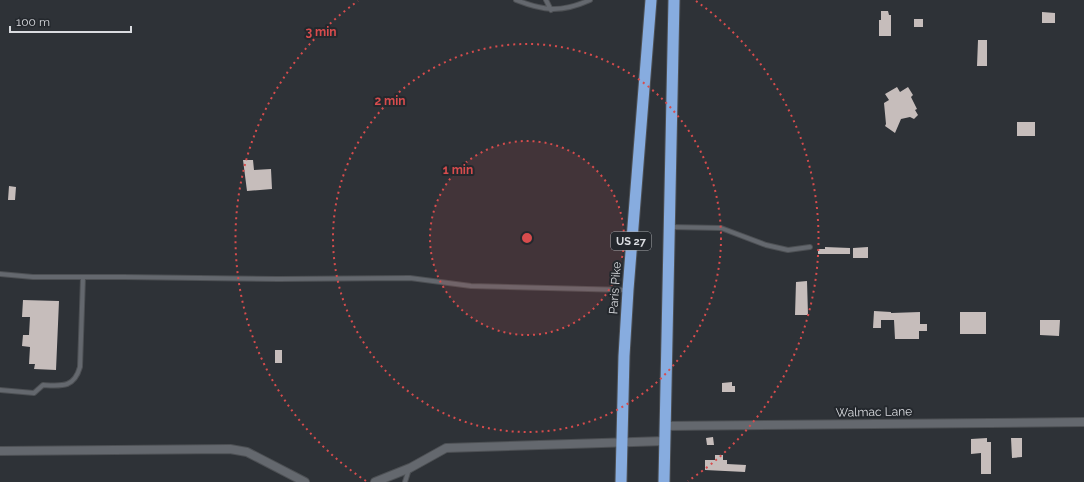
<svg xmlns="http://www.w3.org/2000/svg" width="1084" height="482" viewBox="0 0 1084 482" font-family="Raleway,sans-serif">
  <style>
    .building { fill: #c6bdbb }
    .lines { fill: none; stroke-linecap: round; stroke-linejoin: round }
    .service-casing { stroke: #4d5054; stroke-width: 6 }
    .minor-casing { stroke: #4d5054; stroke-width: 10 }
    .trunk-casing { stroke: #4d5054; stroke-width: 13 }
    .service { stroke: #64686e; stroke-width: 4 }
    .minor { stroke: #64686e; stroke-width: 8 }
    .trunk { stroke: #87acdf; stroke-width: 11 }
    .ring { fill: none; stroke: #d74c4d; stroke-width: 2; stroke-dasharray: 2 4 }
    .labels { text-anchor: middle; stroke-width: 4; stroke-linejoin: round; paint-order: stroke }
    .shield { fill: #24282d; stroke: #a3a6aa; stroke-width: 1 }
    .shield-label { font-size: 11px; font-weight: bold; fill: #dadce0 }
    .street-label { font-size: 12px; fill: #dadce0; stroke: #24282d }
    .centre { fill: #d74c4d; stroke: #24282d; stroke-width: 2 }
    .ring-label { font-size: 12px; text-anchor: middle; font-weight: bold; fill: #d74c4d; stroke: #24282d; stroke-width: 4; stroke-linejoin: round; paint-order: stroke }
  </style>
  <rect width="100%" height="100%" fill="#2e3237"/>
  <!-- building -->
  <path class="building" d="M881,11H888L889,15H891V36H879V20H881Z
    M1042,12L1055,13V23H1042Z
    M914,19H923V27H914Z
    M978,40H987V66H977Z
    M897,87L900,92L908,87L913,95L911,97L917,109L915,110L918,115L914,119L910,117L901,119L895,133L885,126L886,124L884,103L889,100L885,94Z
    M1017,122H1035V136H1017Z
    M243,160H253L254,170L271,169L272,189L247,191Z
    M9,186L16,187L15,200H8Z
    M825,247L850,248V254H818V249H825Z
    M868,247V258H853V248Z
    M807,281L808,315H795L796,282Z
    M23,300L59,301L56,370L34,369L35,364H29L30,347L22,346L23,335H29L30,317H22Z
    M874,311L891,312V313L920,312V324H927V331H919V339H895L894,320H881V328H873Z
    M960,312H986V334H960Z
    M1040,320H1060L1059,336L1040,335Z
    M275,350H282V363H275Z
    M732,382V386H735V392H722V383Z
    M713,437L714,445H707L706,438Z
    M987,438V442H991V474H981V453L971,454V439Z
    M1011,438H1022V457L1012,458Z
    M715,455H723V460H727V464L746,465L745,472L705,470V460H715Z"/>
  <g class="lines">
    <defs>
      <path id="service" d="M516,0C544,11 561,13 590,0
        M546,0L551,10
        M669,227L721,228L766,245L788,250L810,247
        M0,274L33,277H123L278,279L410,278L471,286L627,290
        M0,390L34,393L43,385C62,386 74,388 80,367L83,277
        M405,482L409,469"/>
      <path id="minor" d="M665,426L1084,422
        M0,451L230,449L247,452L305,482
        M375,482L410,468L446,448L665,441"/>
      <path id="trunk" d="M621,482L624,356L628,290L651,0
        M664,482L674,0"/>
    </defs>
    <!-- service casing -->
    <use href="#service" class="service-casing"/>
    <!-- minor casing -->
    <use href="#minor" class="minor-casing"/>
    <!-- trunk casing -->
    <use href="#trunk" class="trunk-casing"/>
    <!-- service -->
    <use href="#service" class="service"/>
    <!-- minor -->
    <use href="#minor" class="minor"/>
    <!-- trunk -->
    <use href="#trunk" class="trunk"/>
  </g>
  <!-- distance rings -->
  <circle cx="527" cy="238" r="97" fill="#d74c4d" fill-opacity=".12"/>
  <g class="ring">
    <circle cx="527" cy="238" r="97"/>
    <circle cx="527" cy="238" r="194"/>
    <path d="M366 481A291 291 0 0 1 358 1M696 1A291 291 0 0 1 688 481"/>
  </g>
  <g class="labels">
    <!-- shield labels -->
    <rect class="shield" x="611" y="232" width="40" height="18" rx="3"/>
    <g class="shield-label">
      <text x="631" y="245">US 27</text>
    </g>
    <!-- street labels -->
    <g class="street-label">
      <text transform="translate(615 288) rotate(-86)" y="4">Paris Pike</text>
      <text transform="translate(874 412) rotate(-1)" y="4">Walmac Lane</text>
    </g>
  </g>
  <circle cx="527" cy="238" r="6" class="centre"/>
  <g class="ring-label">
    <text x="321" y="36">3 min</text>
    <text x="390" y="105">2 min</text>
    <text x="458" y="174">1 min</text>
  </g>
  <!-- scale -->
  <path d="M10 26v6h121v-6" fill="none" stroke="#dadce0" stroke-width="2"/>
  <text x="16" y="26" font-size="12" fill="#dadce0" stroke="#24282d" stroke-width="3" paint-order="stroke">100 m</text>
</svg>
